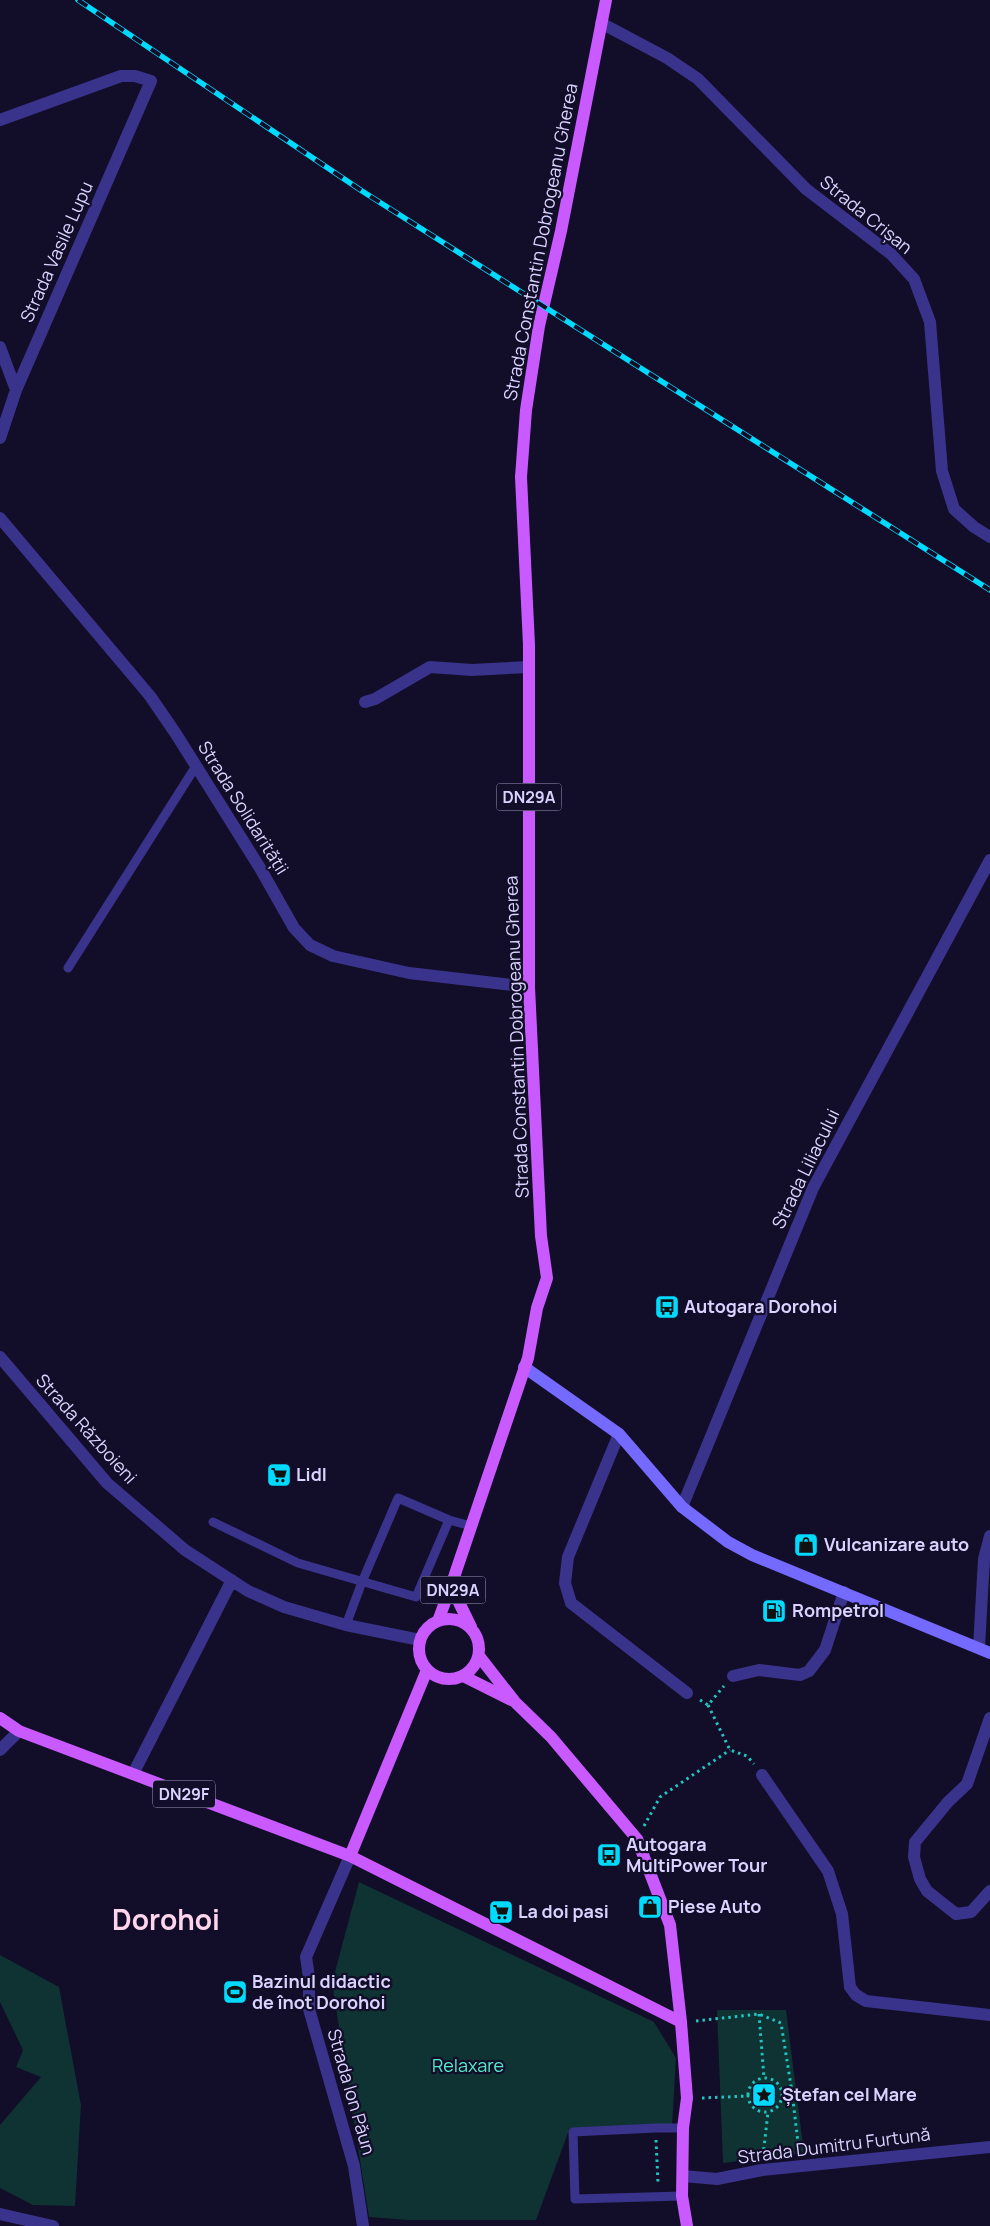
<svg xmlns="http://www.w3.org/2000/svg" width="990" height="2226" viewBox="0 0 990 2226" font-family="Manrope,sans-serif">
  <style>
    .green { fill: #0f3232 }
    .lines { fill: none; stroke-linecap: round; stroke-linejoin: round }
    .path { stroke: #22c4c2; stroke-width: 3; stroke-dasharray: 2.5 4; stroke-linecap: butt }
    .lane { stroke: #3a338c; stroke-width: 9 }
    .street { stroke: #3a338c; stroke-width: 12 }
    .secondary { stroke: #746aff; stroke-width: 12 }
    .primary { stroke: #c95aff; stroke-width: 12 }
    .rail-casing { stroke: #00dafe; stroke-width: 5.5 }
    .rail { stroke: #120d28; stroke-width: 4; stroke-dasharray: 11; stroke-linecap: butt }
    .labels { text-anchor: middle; stroke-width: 4.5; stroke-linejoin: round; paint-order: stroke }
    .shield { fill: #120d28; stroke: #9e98be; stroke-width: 1 }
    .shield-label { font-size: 16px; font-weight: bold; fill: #dad3ff }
    .street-label { font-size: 18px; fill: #dad3ff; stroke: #120d28 }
    .poi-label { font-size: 18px; font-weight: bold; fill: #dad3ff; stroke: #120d28; text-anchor: start }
    .park-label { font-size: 18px; fill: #52eccc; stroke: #120d28 }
    .town-label { font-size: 28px; font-weight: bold; fill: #ffd5ee; stroke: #120d28 }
  </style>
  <rect width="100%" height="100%" fill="#120d28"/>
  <!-- green -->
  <path class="green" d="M359,1882L654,2022L676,2058L672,2126L569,2130L536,2220H408L369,2217L332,1983Z
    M0,1955L59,1987L81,2105L75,2206L33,2205L0,2188V2125L41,2077L16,2067L23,2050L0,2002Z
    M717,2010H786L804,2153L723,2163Z"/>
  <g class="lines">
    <!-- path -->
    <path class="path" d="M700,1700L708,1705L724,1686
      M708,1705L730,1750L747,1756L754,1764
      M644,1826L660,1797L730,1750
      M759,2014L764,2078
      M696,2021L759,2014L781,2023L792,2092L799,2151
      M748 2095a17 17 0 1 1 34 0a17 17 0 1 1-34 0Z
      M781,2092H792
      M702,2098L749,2096
      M656,2140L658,2183
      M763,2156L768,2112"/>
    <!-- lane -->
    <path class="lane" d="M68,968L196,766
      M213,1522L298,1563L416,1597L449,1520
      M346,1625L362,1582L398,1498L449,1520L471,1526
      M682,2196L575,2199L573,2132L656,2128H683"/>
    <!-- street -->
    <path class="street" d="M601,23L667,58L698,79L806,189L891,254L914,279L930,322L942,471L954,509L974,527L990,537
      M0,120L121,76H135L151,81L16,390L0,438
      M0,347L16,390
      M0,518L150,696L176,734L260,868L294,928L310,945L333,956L409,973L529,987
      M365,702L375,699L430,667L472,670L529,667
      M0,1357L107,1483L185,1550L248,1591L284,1607L346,1625L420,1640
      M619,1434L568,1557L565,1583L571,1603L687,1693
      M682,1507L813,1188L990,860
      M979,1647L984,1559L990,1536
      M733,1676L759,1670L800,1675L809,1671L825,1650L844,1592
      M990,1718L967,1784L948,1802L915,1842L914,1857L920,1879L927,1891L956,1914L971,1912L990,1891
      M0,1750L19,1731
      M133,1774L232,1580
      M762,1775L828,1871L842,1914L850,1987L856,1995L866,2001L990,2015
      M350,1856L306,1957L309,1977V2009L354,2166L363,2226
      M683,2176L717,2179L762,2170L990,2147
      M0,2214L53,2226"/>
    <!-- secondary -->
    <path class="secondary" d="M524,1367L619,1434L682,1507L728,1542L752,1555L990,1653"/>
    <!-- primary -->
    <path class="primary" d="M451,1586L528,1358L537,1308L547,1278L541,1236L529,987V645L521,477L526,410L539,326L561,231L606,0
      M419 1649a30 30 0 1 1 60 0a30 30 0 1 1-60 0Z
      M438,1621L451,1586L471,1627
      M479,1656L515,1702L551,1737L637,1839L670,1925L681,2022L687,2098L683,2128L682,2196L687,2226
      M463,1676L511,1700
      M0,1718L19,1731L350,1856L681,2022
      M350,1856L427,1670"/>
    <defs>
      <path id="rail" d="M78,0L362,191L990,590"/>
    </defs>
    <!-- rail casing -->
    <use href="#rail" class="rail-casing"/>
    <!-- rail -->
    <use href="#rail" class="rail"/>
  </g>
  <!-- icons -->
  <defs>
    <symbol id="bus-square" viewBox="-11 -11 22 22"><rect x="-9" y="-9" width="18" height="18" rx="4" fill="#00dafe" stroke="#120d28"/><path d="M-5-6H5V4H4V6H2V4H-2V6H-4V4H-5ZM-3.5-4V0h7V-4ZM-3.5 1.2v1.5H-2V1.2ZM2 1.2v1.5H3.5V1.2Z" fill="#111"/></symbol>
    <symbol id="supermarket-square" viewBox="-11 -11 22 22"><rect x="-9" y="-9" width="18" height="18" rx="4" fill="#00dafe" stroke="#120d28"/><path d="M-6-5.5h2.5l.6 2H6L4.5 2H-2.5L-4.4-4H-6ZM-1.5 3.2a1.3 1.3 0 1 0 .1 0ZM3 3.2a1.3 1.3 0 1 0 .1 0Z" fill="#111"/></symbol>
    <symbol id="shop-square" viewBox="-11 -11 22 22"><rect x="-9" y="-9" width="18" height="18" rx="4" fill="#00dafe" stroke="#120d28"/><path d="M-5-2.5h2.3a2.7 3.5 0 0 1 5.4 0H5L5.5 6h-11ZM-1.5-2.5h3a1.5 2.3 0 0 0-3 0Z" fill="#111"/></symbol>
    <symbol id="fuel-square" viewBox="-11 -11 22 22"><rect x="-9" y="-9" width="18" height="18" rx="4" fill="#00dafe" stroke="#120d28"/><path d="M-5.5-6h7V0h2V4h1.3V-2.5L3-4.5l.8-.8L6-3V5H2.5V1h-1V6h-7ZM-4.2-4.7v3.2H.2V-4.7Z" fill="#111"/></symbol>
    <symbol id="stadium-square" viewBox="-11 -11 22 22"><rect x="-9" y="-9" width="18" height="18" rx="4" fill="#00dafe" stroke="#120d28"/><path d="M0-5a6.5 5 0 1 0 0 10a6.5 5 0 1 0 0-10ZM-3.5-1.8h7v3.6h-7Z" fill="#111"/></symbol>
    <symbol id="sight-square" viewBox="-11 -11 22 22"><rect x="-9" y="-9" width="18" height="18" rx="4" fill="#00dafe" stroke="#120d28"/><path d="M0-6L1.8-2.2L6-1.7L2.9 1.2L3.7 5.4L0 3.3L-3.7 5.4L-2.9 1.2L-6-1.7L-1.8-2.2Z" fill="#111"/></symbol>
  </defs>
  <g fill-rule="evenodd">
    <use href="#bus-square" x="653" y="1293" width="28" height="28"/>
    <use href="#supermarket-square" x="265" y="1461" width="28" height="28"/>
    <use href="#shop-square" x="792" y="1531" width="28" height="28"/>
    <use href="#fuel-square" x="760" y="1597" width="28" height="28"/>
    <use href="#bus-square" x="595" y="1841" width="28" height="28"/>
    <use href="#shop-square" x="636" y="1893" width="28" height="28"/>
    <use href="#supermarket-square" x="487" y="1898" width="28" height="28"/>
    <use href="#stadium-square" x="221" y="1978" width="28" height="28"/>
    <use href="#sight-square" x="750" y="2081" width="28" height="28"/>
  </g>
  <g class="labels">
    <!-- shield labels -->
    <g class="shield">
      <rect x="496.5" y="783.5" width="65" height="27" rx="4"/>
      <rect x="420.5" y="1576.5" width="65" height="27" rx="4"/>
      <rect x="153" y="1780.5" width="62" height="27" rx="4"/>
    </g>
    <g class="shield-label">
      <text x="529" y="803">DN29A</text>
      <text x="453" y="1596">DN29A</text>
      <text x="184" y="1800">DN29F</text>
    </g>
    <!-- street labels -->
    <g class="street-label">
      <text transform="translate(866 215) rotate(39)" y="6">Strada Crișan</text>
      <text transform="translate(541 242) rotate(-79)" y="6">Strada Constantin Dobrogeanu Gherea</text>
      <text transform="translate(57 252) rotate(-66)" y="6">Strada Vasile Lupu</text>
      <text transform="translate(243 808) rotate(58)" y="6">Strada Solidarității</text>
      <text transform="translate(517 1037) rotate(-92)" y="6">Strada Constantin Dobrogeanu Gherea</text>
      <text transform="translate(806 1169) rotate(-64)" y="6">Strada Liliacului</text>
      <text transform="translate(86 1429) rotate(48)" y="6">Strada Războieni</text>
      <text transform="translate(351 2092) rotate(74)" y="6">Strada Ion Păun</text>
      <text transform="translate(834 2146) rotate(-7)" y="6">Strada Dumitru Furtună</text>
    </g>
    <!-- poi labels -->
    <g class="poi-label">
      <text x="684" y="1313">Autogara Dorohoi</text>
      <text x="296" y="1481">Lidl</text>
      <text x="824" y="1551">Vulcanizare auto</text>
      <text x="792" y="1617">Rompetrol</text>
      <text x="626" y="1851">Autogara<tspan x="626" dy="21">MultiPower Tour</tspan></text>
      <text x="668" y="1913">Piese Auto</text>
      <text x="518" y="1918">La doi pasi</text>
      <text x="252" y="1988">Bazinul didactic<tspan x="252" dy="21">de înot Dorohoi</tspan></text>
      <text x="782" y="2101">Ștefan cel Mare</text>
    </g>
    <!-- park labels -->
    <g class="park-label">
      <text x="468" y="2072">Relaxare</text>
    </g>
    <!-- town labels -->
    <g class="town-label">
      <text x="166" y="1930">Dorohoi</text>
    </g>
  </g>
</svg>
